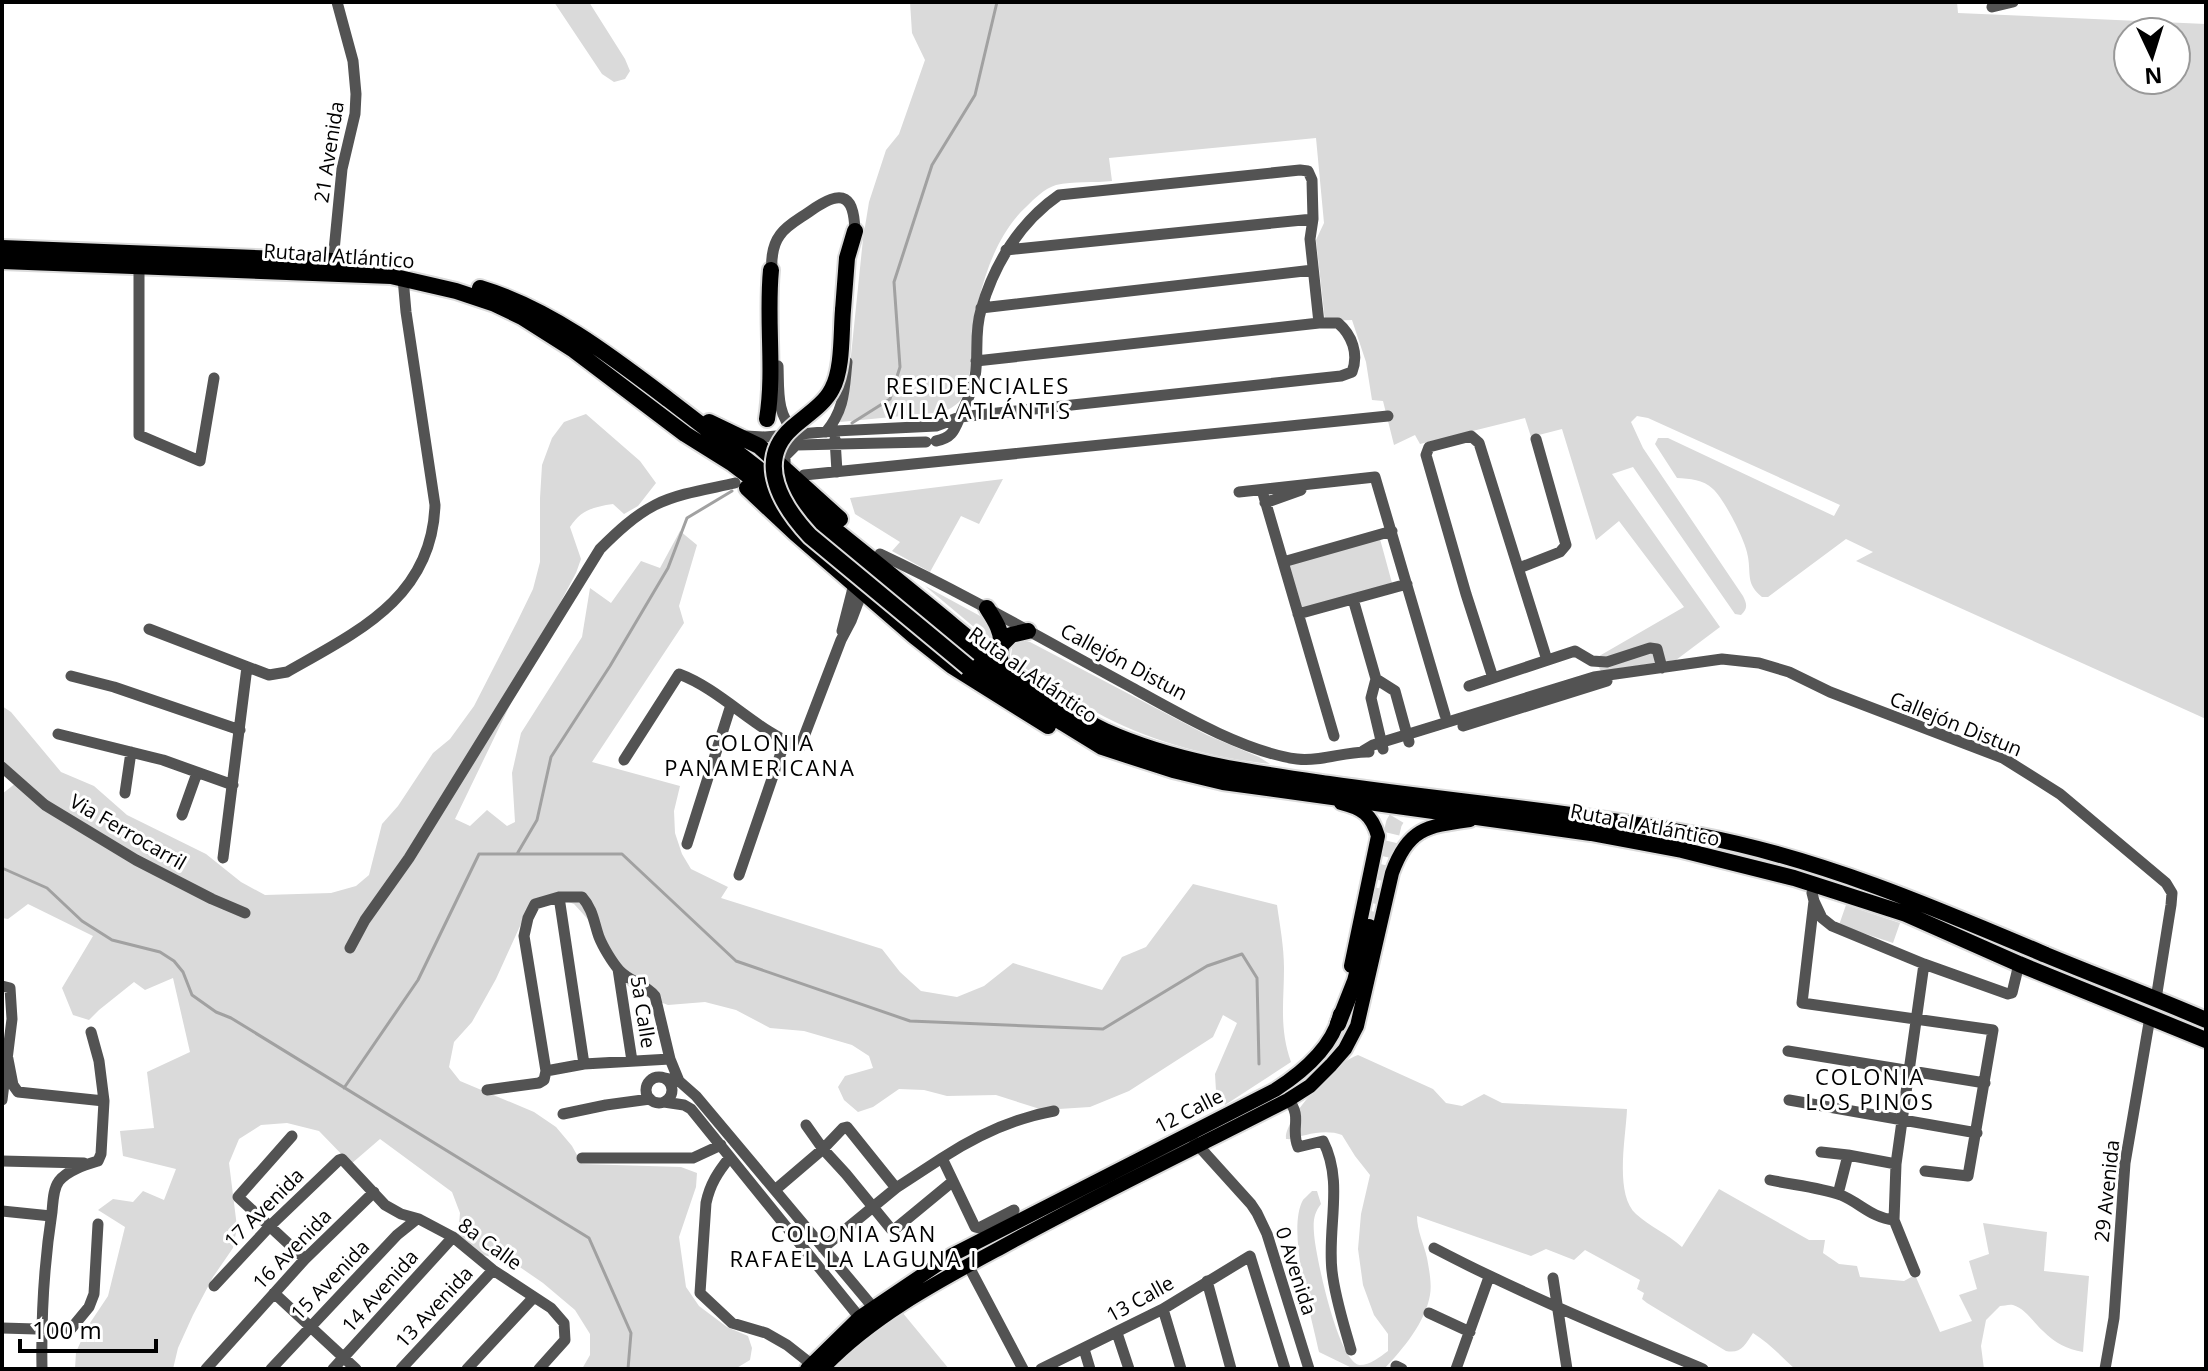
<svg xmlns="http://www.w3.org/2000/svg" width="2208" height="1371" viewBox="0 0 2208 1371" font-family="'Open Sans',sans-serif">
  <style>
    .green { fill: #dadada; fill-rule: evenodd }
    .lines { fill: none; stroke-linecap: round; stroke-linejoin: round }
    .stream { stroke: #a1a1a1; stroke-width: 3 }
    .highway-tunnel { stroke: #d9d9d9; stroke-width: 16; stroke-dasharray: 16 8; stroke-linecap: butt }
    .major-casing { stroke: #dbdbdb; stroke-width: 18 }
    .highway-casing { stroke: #dbdbdb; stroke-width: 20 }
    .minor { stroke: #535353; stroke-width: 11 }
    .major { stroke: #000; stroke-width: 14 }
    .highway { stroke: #000; stroke-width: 16 }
    .highway-bridge-casing { stroke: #dbdbdb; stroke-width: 20; stroke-linecap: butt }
    .highway-bridge { stroke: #000; stroke-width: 16 }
    .labels { text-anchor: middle; stroke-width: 6; stroke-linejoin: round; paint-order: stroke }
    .street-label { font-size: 20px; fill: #000; stroke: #fff }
    .neighbourhood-label { font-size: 22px; letter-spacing: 2px; fill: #000; stroke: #fff }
  </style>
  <rect width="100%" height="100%" fill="#fff"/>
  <!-- green -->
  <path class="green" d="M554,2H589L625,59L630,71L625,79L614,82L602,74Z
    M910,2H1957L1958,13L2206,24V719L1856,561L1873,552L1846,539L1768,597H1762C1746,584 1751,575 1748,557C1746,541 1724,499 1713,489C1703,479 1690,479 1677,478L1655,444L1658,438H1668L1834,516L1840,505L1648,418L1637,416L1631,422L1643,448L1743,596C1747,604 1748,609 1741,615L1735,614L1633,467L1612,474L1720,627L1676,660L1601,671L1594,659L1684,607L1619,521L1596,540L1562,429L1531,437L1525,418L1420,444L1415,435L1394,445L1383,401L1372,400L1366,362L1352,320L1325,321L1316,240L1324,223L1316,138L1109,158L1112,181C1095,183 1073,181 1056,185C1044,189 1035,198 1026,207C1001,230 987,266 979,299C972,325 975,384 959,402C955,406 949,409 944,412L840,422L846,404L863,239L869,202L886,150L899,134L925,60L912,33ZM2128,32H2176V80H2128Z
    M586,414L640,461L656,483L638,506L624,514L613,504C593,507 581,510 570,527L581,559L576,573L551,620L455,819L470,826L487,810L507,826L515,822L512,773L521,733L582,637L590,588L611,603L641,561L660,568L680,531L697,545L679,606L684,623L592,762L680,786L674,811L675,833L682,854L691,869L728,887L721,898L882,949L900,972L921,991L957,997L984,986L1013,963L1102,990L1122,957L1146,947L1193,884L1277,905C1280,926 1284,947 1284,968C1284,1002 1279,1028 1291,1062L1225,1105L1216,1091L1215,1074L1237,1023L1223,1015L1213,1037L1129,1091L1090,1107L1043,1110L996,1095L947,1096L924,1090L899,1089L873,1107L858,1112L844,1100L838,1087L845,1076L873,1068L869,1056L852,1045L804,1031L770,1028L736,1010L705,1002L668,1005L639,994L623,982L594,926L574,904L552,896L530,904L496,979L472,1022L454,1042L449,1067L460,1081L534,1112L556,1127L572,1146L582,1164L681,1167L697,1173L696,1187L679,1237L686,1287L699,1306L727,1327L748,1336L752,1348L750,1360L735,1369H582L590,1355V1334L575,1310L543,1283L511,1261L478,1254L458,1235L460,1213L452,1192L380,1139L351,1164L319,1131L287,1123L261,1125L239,1139L229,1163L237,1227L233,1248L213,1277L193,1315L178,1348L173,1369H75L76,1352L88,1326L108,1296L125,1227L98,1210L113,1199L133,1202L143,1191L164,1200L176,1169L123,1156L120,1131L154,1128L147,1072L190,1052L173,978L145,990L134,982L99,1010L89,1020L73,1015L62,988L93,936L28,904L8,919L2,918V794L16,783L2,770V706L11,712L61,772L94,786L127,815L206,854L241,882L265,895L331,893L356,886L369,875L382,824L398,806L433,753L450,739L474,706L517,622L533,589L540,562V498L542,465L552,438L564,422Z
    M1003,479L979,524L961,516L930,572L892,551L900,542L855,514L850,498Z
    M1380,539L1392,583L1300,609L1287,565Z
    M925,586L993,623V643Z
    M1021,640L1030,642L1207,735L1259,757L1270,764C1214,758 1156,743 1105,717C1074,701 1045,681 1016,662L1011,656L1012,648L1015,642Z
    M1846,905L1900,923L1893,943L1839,925Z
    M1358,1055L1433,1089L1446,1103L1462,1106L1484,1094L1502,1103L1627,1109C1626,1137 1614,1194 1636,1214C1650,1227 1668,1234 1682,1247L1719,1189L1809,1240H1825L1823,1253L1839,1264L1857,1266L1860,1277L1904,1281L1915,1275L1940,1332L1972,1321L1959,1295L1977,1289L1969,1261L1989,1254L1983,1223L2047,1232L2044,1271L2089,1276L2083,1352C2067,1349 2055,1343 2043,1331C2034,1323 2026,1309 2013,1305C2009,1304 2004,1306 2000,1306L1986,1320L1981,1346L1984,1369H1795C1782,1357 1769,1343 1753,1333C1745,1345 1741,1354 1726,1351L1647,1303L1642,1299L1644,1293L1637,1289L1640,1280L1585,1250L1574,1260L1546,1249L1531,1256L1417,1216C1417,1231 1424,1244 1427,1258C1429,1269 1432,1284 1430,1295C1425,1323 1403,1349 1384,1369H1354L1319,1352C1312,1318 1286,1230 1303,1200C1304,1199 1311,1192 1312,1191H1317L1321,1204C1314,1213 1313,1221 1314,1233C1315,1253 1338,1363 1360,1365C1370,1365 1380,1357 1388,1351V1334L1374,1315L1363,1285L1358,1249L1361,1214L1370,1175L1355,1156L1342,1135C1331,1131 1318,1132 1306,1135C1298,1136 1295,1140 1286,1139C1284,1118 1337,1061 1358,1055Z
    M902,1312L949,1369H831L863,1336Z"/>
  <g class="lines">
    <!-- stream -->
    <path class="stream" d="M852,423L890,399L900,367L894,282L932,165L975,95L997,2
      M517,854L537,820L551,757L610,666L668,568L687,518L732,491
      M2,868L47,888L82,921L112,940L160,952L174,961L183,972L192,995L216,1012L231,1018L589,1238L631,1333L628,1369
      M344,1088L418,980L479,854H622L736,961L910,1021L1103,1029L1207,966L1242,954L1257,978L1259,1064"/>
    <!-- highway-tunnel -->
    <path class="highway-tunnel" d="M1369,927L1394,823L1404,806L1412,799"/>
    <defs>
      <path id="major" d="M1341,803C1362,808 1372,815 1378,836L1351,966
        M807,1369L860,1317L952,1255L1275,1090C1303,1072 1333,1047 1340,1014
        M822,1369C872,1316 939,1281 1002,1247C1096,1195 1193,1149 1288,1100L1310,1086L1331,1065L1345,1049L1357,1026L1392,873C1408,828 1427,826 1470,820"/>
      <path id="highway" d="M2,248L333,261L383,266
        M2,261L391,276L456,291L495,304L522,317L574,350L685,434L733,464L811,523L995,677L1063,723L1102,747L1173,770L1223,782L1591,833L1682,850L1794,878L1906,914L2019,964L2206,1040
        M480,288C550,309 611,356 669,400C753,464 836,530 918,597C978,645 1035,698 1105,731C1176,763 1253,773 1329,784C1453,802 1578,812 1701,836C1821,859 1933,907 2046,955C2099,977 2153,997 2206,1020
        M843,310L847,258L855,231
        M767,419C775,370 766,320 771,270
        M709,422L759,446L840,519
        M747,488L795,533L914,636L952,666L1048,726
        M987,608C994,619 1003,632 1001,646C1000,654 999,658 1002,666
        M1001,645L1011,635L1028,631
        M1338,1024L1355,981L1369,927"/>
    </defs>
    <!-- major casing -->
    <use href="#major" class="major-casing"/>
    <!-- highway casing -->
    <use href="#highway" class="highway-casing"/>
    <!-- minor -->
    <path class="minor" d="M1992,7L2013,2
      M1006,250L1313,219
      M333,261L342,169L355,114L356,94L353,61L337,2
      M139,266V435L200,461L214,378
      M772,277C771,263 771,247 780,235C787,225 799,219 809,212C844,187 855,195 855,237
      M981,308L1313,270
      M778,366C779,390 776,415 795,432
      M826,432C845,409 844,390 847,362
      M745,436L765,437L835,431L936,426L960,417L1341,376L1352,372C1359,354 1352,335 1338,323H1319L976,361
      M835,439L837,472
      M936,441C952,438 954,431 960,417C965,404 973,391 975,377C979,354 974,332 981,310C994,264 1020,222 1059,195L1300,170L1308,171L1312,180L1313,219L1310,239L1319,323
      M785,470V456L796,445L926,442
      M804,475L1388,416
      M1262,490L1334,736
      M1239,492L1375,477L1445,715
      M1265,503L1301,490
      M880,554C965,594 1046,641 1129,686C1176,712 1244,752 1297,759C1322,762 1345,751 1369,752
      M1283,562L1392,531
      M1519,568L1560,552L1566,545L1536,439
      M1353,599L1376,679L1371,698L1383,749
      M1298,614L1407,584
      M149,629L269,675L287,672C357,632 432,598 435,505L406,312L403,278
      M842,631L854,584
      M71,676L114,687L240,730
      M1493,678L1466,594L1426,455L1429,447L1471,436L1479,443L1547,660
      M1376,679L1395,691L1409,742
      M1469,686L1575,651L1592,661L1607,662L1650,648L1657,649L1662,668
      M1463,726L1607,681
      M58,734L163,760L233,785
      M1363,751L1373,745L1594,677L1722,659L1759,663L1789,672L1830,692L2003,758L2060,794L2166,883L2172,893L2171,905L2156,999
      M624,760L679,674C722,690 757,732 800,747L841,640L851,621L862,592
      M2,767L45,805L136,860L212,899L245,913
      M125,793L131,752
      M182,815L197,773
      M687,844L731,705
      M223,858L247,667
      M739,875L785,741
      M1812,893L1814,901L1802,1003L1993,1030L1968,1176L1925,1171
      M559,897L584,1064
      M1814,901L1822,918L1832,926L1924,964L2008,994L2012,993L2019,964
      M350,948L365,920L409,858L600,549C617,532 634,516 655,505C679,493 709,489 735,483
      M618,969L632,1061
      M2,986L10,988L12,1019L2,1100
      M1788,1051L1985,1083
      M7,1054L13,1085L18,1092L104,1101
      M546,1071L584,1064L670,1059L679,1081
      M646 1090a13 13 0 1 1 26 0a13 13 0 1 1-26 0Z
      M664,1078L679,1081L696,1096L877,1312
      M487,1090L539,1083L544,1080L546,1071L524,936L528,918L535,904L559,897H582C593,909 594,923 599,937C603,947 612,962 619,970C629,981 645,984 655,996L670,1059
      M1288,1100C1303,1116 1290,1129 1298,1147L1323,1141C1344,1182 1327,1227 1332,1271C1335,1298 1344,1325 1351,1350
      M1789,1100L1977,1133
      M664,1102L684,1105L691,1109L864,1323
      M563,1114L606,1105L650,1099
      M806,1125L823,1149L846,1174L891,1229H895L952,1182
      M292,1136L238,1197L305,1259
      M1195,1142L1251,1204L1257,1213L1267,1234L1309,1369
      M1821,1152L1848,1155L1896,1164
      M730,1157C718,1172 710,1184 706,1203L700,1293L732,1323L766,1333L787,1345L815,1367
      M582,1158H693L721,1145
      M942,1158C976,1136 1014,1118 1054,1111
      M2,1161L84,1163
      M1770,1180C1793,1185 1819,1187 1841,1195C1860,1203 1872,1218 1894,1220
      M775,1190L823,1149L843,1128L847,1127L896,1188
      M1838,1194L1848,1155
      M2,1211L51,1216
      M823,1248L896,1188L942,1158L975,1227L979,1228L1014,1210
      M1434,1248C1522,1294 1612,1331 1703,1369
      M968,1265L1023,1369
      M1915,1272L1894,1220L1896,1164L1924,964
      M1553,1278L1567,1369
      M1207,1281L1231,1369
      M214,1286L270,1226L339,1160L342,1159L385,1205L401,1214L419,1219L453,1237L493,1270L551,1308L564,1323L565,1340L539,1369
      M274,1293L356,1369
      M1163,1309L1181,1369
      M1429,1313L1470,1332
      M2,1328L70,1330L89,1307L94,1294L98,1224
      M1117,1333L1129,1369
      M1084,1349L1090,1369
      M1396,1366L1402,1369
      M42,1369C41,1316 44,1264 52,1212C53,1202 53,1189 59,1181C68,1170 85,1165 98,1161L101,1154L104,1101L99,1061L91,1032
      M206,1369L305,1259L374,1192
      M271,1369L397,1235L417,1219
      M333,1369L453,1237
      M401,1369L493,1270
      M467,1369L534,1297
      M1041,1369L1163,1309L1250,1256L1285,1369
      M1456,1369L1489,1277
      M2105,1369L2114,1318L2125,1163L2150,1017"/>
    <!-- major -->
    <use href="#major" class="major"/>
    <!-- highway -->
    <use href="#highway" class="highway"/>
    <defs>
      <path id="highway-bridge" d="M843,310C841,333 843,369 832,389C824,405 805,416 792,428C754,462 783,507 810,536L968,667"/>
    </defs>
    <!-- highway-bridge casing -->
    <use href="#highway-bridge" class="highway-bridge-casing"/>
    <!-- highway-bridge -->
    <use href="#highway-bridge" class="highway-bridge"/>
  </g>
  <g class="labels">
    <!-- street labels -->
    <g class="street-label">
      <text transform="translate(329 152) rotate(-81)" y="7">21 Avenida</text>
      <text transform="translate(339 256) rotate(4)" y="7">Ruta al Atlántico</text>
      <text transform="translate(1124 662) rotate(28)" y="7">Callejón Distun</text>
      <text transform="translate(1033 675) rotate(35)" y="7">Ruta al Atlántico</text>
      <text transform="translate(1956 724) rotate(22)" y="7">Callejón Distun</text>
      <text transform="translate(1645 825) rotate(11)" y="7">Ruta al Atlántico</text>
      <text transform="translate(128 832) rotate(30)" y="7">Via Ferrocarril</text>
      <text transform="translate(643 1012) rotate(81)" y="7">5a Calle</text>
      <text transform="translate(1189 1111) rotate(-27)" y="7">12 Calle</text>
      <text transform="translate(2107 1191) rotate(-84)" y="7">29 Avenida</text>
      <text transform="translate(264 1208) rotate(-45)" y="7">17 Avenida</text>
      <text transform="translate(490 1244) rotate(36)" y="7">8a Calle</text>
      <text transform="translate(292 1249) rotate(-46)" y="7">16 Avenida</text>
      <text transform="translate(1296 1271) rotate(72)" y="7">0 Avenida</text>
      <text transform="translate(330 1280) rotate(-46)" y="7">15 Avenida</text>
      <text transform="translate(380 1291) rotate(-48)" y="7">14 Avenida</text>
      <text transform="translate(1140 1299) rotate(-29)" y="7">13 Calle</text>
      <text transform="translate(434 1307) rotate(-47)" y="7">13 Avenida</text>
    </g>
    <!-- neighbourhood labels -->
    <g class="neighbourhood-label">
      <text x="978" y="394">RESIDENCIALES<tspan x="978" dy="25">VILLA ATLÁNTIS</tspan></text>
      <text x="760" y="751">COLONIA<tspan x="760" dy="25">PANAMERICANA</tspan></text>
      <text x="1870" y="1085">COLONIA<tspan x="1870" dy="25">LOS PINOS</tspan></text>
      <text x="854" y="1242">COLONIA SAN<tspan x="854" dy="25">RAFAEL LA LAGUNA I</tspan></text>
    </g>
  </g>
  <!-- border -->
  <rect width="2208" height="1371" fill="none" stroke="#000000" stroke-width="8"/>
  <!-- north arrow -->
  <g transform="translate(2152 56) rotate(176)"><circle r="38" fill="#ffffff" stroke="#999999" stroke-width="2"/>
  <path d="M0-6L14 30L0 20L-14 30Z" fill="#000000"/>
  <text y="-12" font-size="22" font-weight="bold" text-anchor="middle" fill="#000000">N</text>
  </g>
  <!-- scale -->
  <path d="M20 1339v12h136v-12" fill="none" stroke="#000000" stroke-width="4"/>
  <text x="32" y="1339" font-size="24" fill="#000000" stroke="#ffffff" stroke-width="6" paint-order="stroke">100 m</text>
</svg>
